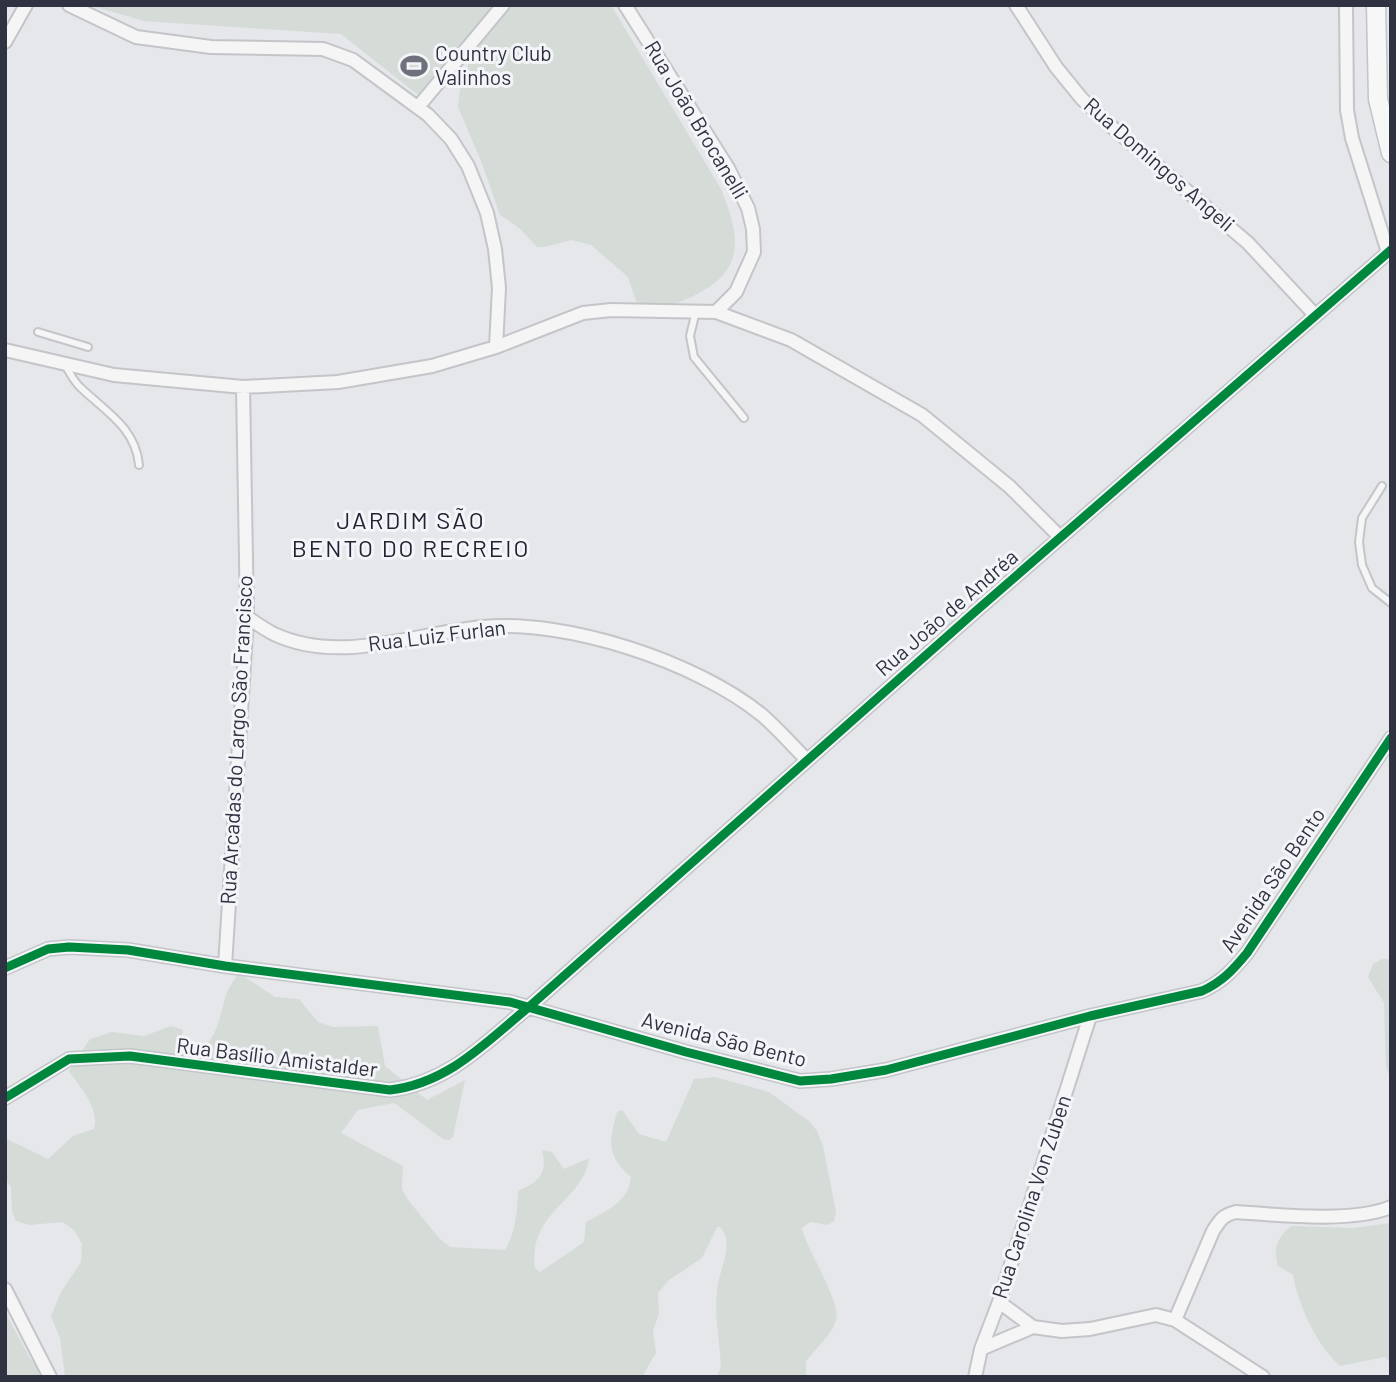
<svg xmlns="http://www.w3.org/2000/svg" width="1396" height="1382" viewBox="0 0 1396 1382" font-family="Barlow,sans-serif">
  <style>
    .green { fill: #d5dcd7 }
    .lines { fill: none; stroke-linecap: round; stroke-linejoin: round }
    .service-casing { stroke: #c4c5c8; stroke-width: 10 }
    .minor-casing { stroke: #c4c5c8; stroke-width: 16 }
    .primary-casing { stroke: #c2c4c7; stroke-width: 21 }
    .service { stroke: #f5f5f6; stroke-width: 6 }
    .minor { stroke: #f5f5f6; stroke-width: 12 }
    .primary { stroke: #f7f7f8; stroke-width: 18 }
    .cycleway-casing { stroke: #f4f5f8; stroke-width: 13 }
    .cycleway { stroke: #00873e; stroke-width: 9 }
    .labels { text-anchor: middle; stroke-width: 6; stroke-linejoin: round; paint-order: stroke }
    .poi-label { font-size: 21px; fill: #2e3241; stroke: #f4f5f8; text-anchor: start }
    .street-label { font-size: 21px; fill: #2e3241; stroke: #f4f5f8 }
    .quarter-label { font-size: 24px; letter-spacing: 2px; fill: #202432; stroke: #f4f5f8 }
  </style>
  <rect width="100%" height="100%" fill="#e5e7ea"/>
  <!-- green -->
  <path class="green" d="M89,5H495L422,98L341,34L144,21Z
    M511,5H611L721,189C742,240 745,273 689,298C669,307 658,310 636,301L628,277L591,245L571,240L544,247H537L519,228L500,215L481,161L458,107L461,82L473,54Z
    M1383,959H1391V1080L1386,1067L1384,1003L1368,977L1373,964Z
    M239,973L275,997L299,999L318,1022L333,1027L378,1026L385,1066L427,1100L465,1080L453,1137L449,1140L443,1139L394,1103L358,1110L341,1133L403,1166L402,1189L408,1200L439,1238L450,1247L505,1250C516,1232 517,1212 518,1191C539,1182 548,1174 542,1150L552,1152L564,1169L589,1158C584,1201 528,1211 535,1268L540,1272L584,1242L586,1222C606,1211 629,1202 631,1177C606,1155 609,1142 617,1112L622,1110L639,1134L666,1142L694,1079L715,1077L769,1092L810,1122L817,1131L823,1146L836,1212L834,1221L828,1225L810,1222L802,1228C806,1249 842,1302 836,1321C831,1335 815,1349 806,1361V1377H716L721,1368C720,1343 714,1315 717,1291C718,1271 736,1244 720,1227H717L702,1258L669,1280L658,1293L659,1313L653,1331L656,1353L642,1377H65L60,1338L51,1316L61,1292L81,1262L82,1244L74,1230L62,1222L29,1225L16,1221L12,1212L11,1187L5,1178V1138L48,1159L73,1136L94,1129C100,1108 80,1088 69,1071L90,1039L112,1032L144,1036L171,1026L183,1030L180,1048L183,1053C217,1056 219,1014 227,992C230,985 235,979 239,973Z
    M1391,1223V1363L1385,1357L1340,1366C1317,1346 1298,1305 1293,1275L1278,1266C1273,1248 1277,1238 1291,1226L1352,1228Z
    M5,1312L30,1358L45,1377H5Z"/>
  <g class="lines">
    <defs>
      <path id="service" d="M696,311L690,336L694,357L744,418
        M38,332L88,347
        M65,365C70,373 74,382 81,388C105,411 136,428 139,465
        M1382,486L1362,518L1359,542L1362,565L1372,588L1391,603"/>
      <path id="minor" d="M69,5L136,37L211,47L323,49L353,60L428,115L451,139L468,166L487,213L495,249L499,288L496,347
        M625,5L728,168L748,208L753,229L754,252L736,292L716,312
        M1016,5L1056,67L1082,99L1112,127L1248,243L1315,315
        M1346,5L1347,110L1352,138L1388,252
        M5,42L26,5
        M418,107L503,5
        M5,350L114,375L243,387L338,382L432,366L496,347L583,313L611,310L716,312L791,340L922,415L1010,487L1060,537
        M247,617C256,623 264,629 274,634C340,665 415,633 483,627C567,619 697,662 762,715C778,729 792,745 807,760
        M225,966L247,617L243,387
        M5,968L48,949L69,947L128,950L225,966L510,1002L686,1052L800,1081L831,1079L886,1070L1090,1016L1202,991C1222,982 1233,970 1247,953L1391,738
        M5,1098L69,1059L130,1056L390,1090C449,1083 486,1042 530,1006L977,610L1391,250
        M5,1289L50,1377
        M999,1302L1033,1327L1062,1331L1090,1329L1156,1315L1175,1320L1263,1377
        M1175,1320L1213,1231C1220,1220 1223,1215 1236,1212C1278,1215 1353,1223 1391,1207
        M981,1349L1033,1327
        M975,1377L981,1349L999,1302L1090,1016"/>
      <path id="primary" d="M1376,5L1378,99L1391,153"/>
    </defs>
    <!-- service casing -->
    <use href="#service" class="service-casing"/>
    <!-- minor casing -->
    <use href="#minor" class="minor-casing"/>
    <!-- primary casing -->
    <use href="#primary" class="primary-casing"/>
    <!-- service -->
    <use href="#service" class="service"/>
    <!-- minor -->
    <use href="#minor" class="minor"/>
    <!-- primary -->
    <use href="#primary" class="primary"/>
    <defs>
      <path id="cycleway" d="M5,968L48,949L69,947L128,950L225,966L510,1002L686,1052L800,1081L831,1079L886,1070L1090,1016L1202,991C1222,982 1233,970 1247,953L1391,738
        M5,1098L69,1059L130,1056L390,1090C449,1083 486,1042 530,1006L977,610L1391,250"/>
    </defs>
    <!-- cycleway casing -->
    <use href="#cycleway" class="cycleway-casing"/>
    <!-- cycleway -->
    <use href="#cycleway" class="cycleway"/>
  </g>
  <!-- icons -->
  <defs>
    <symbol id="stadium-bare" viewBox="-9 -9 18 18"><path d="M0-5a6.5 5 0 1 0 0 10a6.5 5 0 1 0 0-10ZM-3.5-1.8h7v3.6h-7Z" fill="#6e717c" stroke="#f4f5f8" stroke-width="2.5" paint-order="stroke"/></symbol>
  </defs>
  <g fill-rule="evenodd">
    <use href="#stadium-bare" x="395" y="47" width="38" height="38"/>
  </g>
  <g class="labels">
    <!-- poi labels -->
    <g class="poi-label">
      <text x="435" y="61">Country Club<tspan x="435" dy="24">Valinhos</tspan></text>
    </g>
    <!-- street labels -->
    <g class="street-label">
      <text transform="translate(696 120) rotate(59)" y="7">Rua João Brocanelli</text>
      <text transform="translate(1159 165) rotate(41)" y="7">Rua Domingos Angeli</text>
      <text transform="translate(947 613) rotate(-41)" y="7">Rua João de Andréa</text>
      <text transform="translate(437 636) rotate(-7)" y="7">Rua Luiz Furlan</text>
      <text transform="translate(237 740) rotate(-87)" y="7">Rua Arcadas do Largo São Francisco</text>
      <text transform="translate(1273 880) rotate(-56)" y="7">Avenida São Bento</text>
      <text transform="translate(724 1040) rotate(14)" y="7">Avenida São Bento</text>
      <text transform="translate(277 1058) rotate(7)" y="7">Rua Basílio Amistalder</text>
      <text transform="translate(1032 1197) rotate(-72)" y="7">Rua Carolina Von Zuben</text>
    </g>
    <!-- quarter labels -->
    <g class="quarter-label">
      <text x="411" y="529">JARDIM SÃO<tspan x="411" dy="28">BENTO DO RECREIO</tspan></text>
    </g>
  </g>
  <!-- border -->
  <rect width="1396" height="1382" fill="none" stroke="#2e3241" stroke-width="14"/>
</svg>
